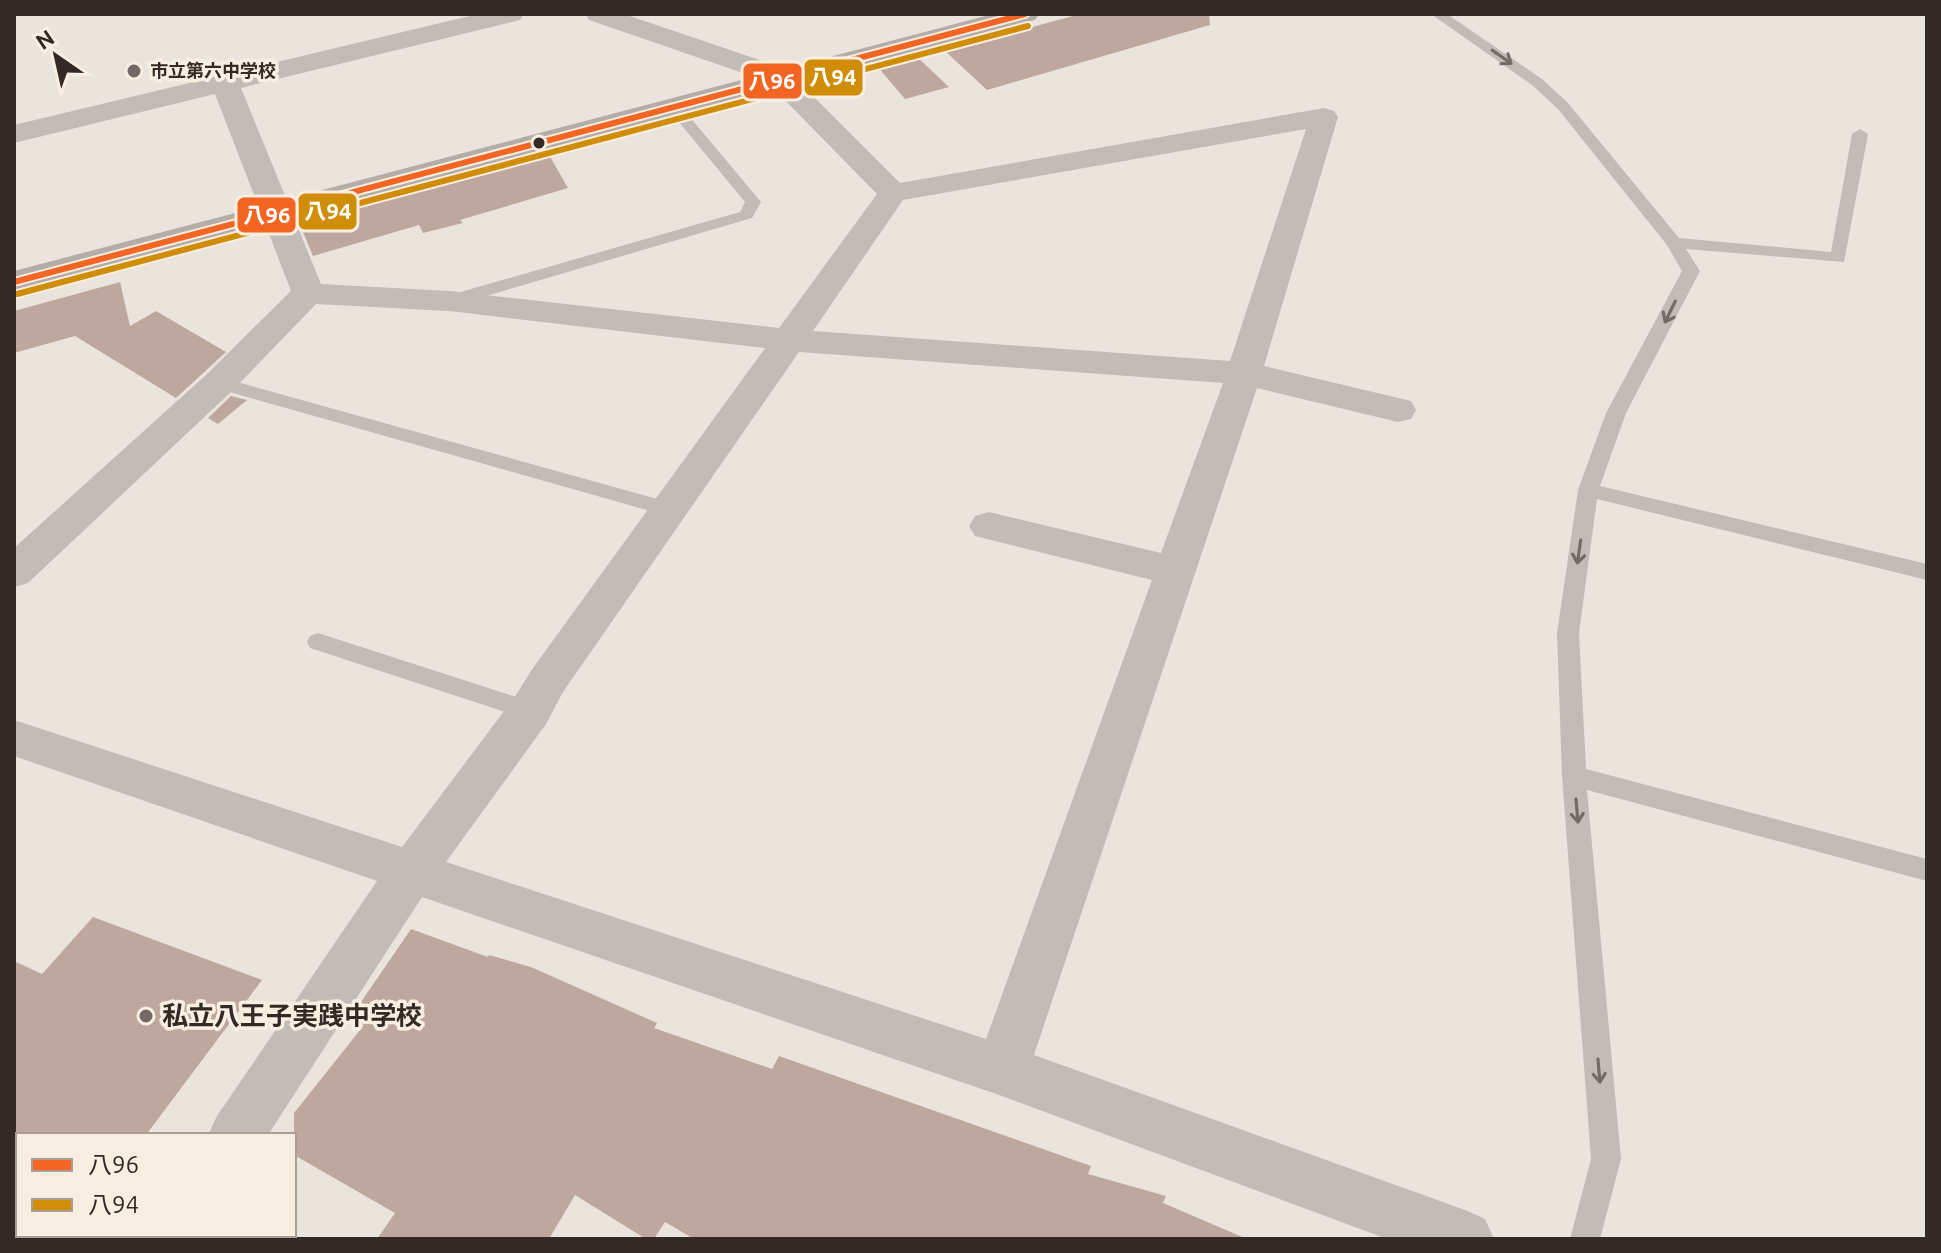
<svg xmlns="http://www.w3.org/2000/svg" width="1941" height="1253" viewBox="0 0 1941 1253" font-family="Ubuntu,'Noto Sans JP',sans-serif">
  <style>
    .building { fill: #bea79e }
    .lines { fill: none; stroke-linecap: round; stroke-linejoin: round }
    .lane { fill: #c3bcb6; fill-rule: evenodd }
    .street { fill: #c3bcb6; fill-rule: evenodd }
    .secondary { fill: #b4aca6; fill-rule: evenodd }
    .bus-1-casing { stroke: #f9eee2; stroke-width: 10 }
    .bus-2-casing { stroke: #f9eee2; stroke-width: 10 }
    .bus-1 { stroke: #f26522; stroke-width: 6 }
    .bus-2 { stroke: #d08d07; stroke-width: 6 }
    .oneway { stroke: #746b66 }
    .poi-dot { fill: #736a65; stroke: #f9eee2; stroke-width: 3 }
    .bus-dot { fill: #332925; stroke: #f9eee2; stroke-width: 3 }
    .labels { text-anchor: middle; stroke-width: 7; stroke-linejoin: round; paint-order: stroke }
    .far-poi-label { font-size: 18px; font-weight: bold; fill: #332925; stroke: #f9eee2; text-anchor: start }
    .near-poi-label { font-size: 26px; font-weight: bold; fill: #332925; stroke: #f9eee2; text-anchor: start }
    .line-badge { stroke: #f9eee2; stroke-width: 3 }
    .badge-label { font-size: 22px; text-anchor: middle; font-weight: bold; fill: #fff }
  </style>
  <rect width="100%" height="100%" fill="#ebe4dd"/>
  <!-- building -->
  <path class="building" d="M1080,14H1209L1210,25L987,90L945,51Z
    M916,56L949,87L905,99L877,66Z
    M548,153L568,188L460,220L463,223L423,233L419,225L313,256L298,220L440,182L442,184Z
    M120,282L130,326L156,311L226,352L176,398L75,336L14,353V311Z
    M231,396L247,400L218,424L208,418Z
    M93,917L262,980L146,1135H14V961L42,974Z
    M411,929L488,957L489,955L531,967L657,1023L654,1028L772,1069L779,1056L1091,1166L1088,1174L1166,1196L1163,1203L1247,1239H694L665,1222L654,1239H646L575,1195L549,1239H377L395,1213L294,1155V1113L364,1025L350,1018Z"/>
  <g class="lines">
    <!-- lane -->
    <path class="lane" d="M1431,14H1447L1542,79L1568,103L1679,238L1831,252L1852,134L1860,129L1868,134L1844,262L1686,249L1700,271L1626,413L1600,486L1927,564V580L1597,499L1579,633L1586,769L1927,859V881L1587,790L1621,1159L1600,1239H1570L1591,1159L1562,776L1557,633L1578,490L1606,413L1682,271L1667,245L1558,109L1532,85Z
      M674,102L679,104L761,202L752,218L455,305H443L440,301L443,297L740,212L745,202L669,110L666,107Z
      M219,377L668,502L675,504L678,509L675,514L668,516L212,387L210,383Z
      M318,633L538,704L542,711L538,718L530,720L310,648L307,642L310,636Z"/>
    <!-- street -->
    <path class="street" d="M478,14H524L520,20L241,88L321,284L449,291L779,328L877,194L766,81L589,20L585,14H624L786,69L900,183L1324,108L1334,111L1338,117L1264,366L1411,401L1416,410L1411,419L1398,422L1257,388L1034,1055L1465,1210L1485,1219L1494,1239H1387L1002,1096L422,897L268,1135H208L217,1116L377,881L14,756V720L402,847L514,698L533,668L765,348L449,311L316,304L232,391L28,583L14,587V548L206,375L291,291L215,94L14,143V125ZM1306,129L1230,361L813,331L903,200ZM799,352L1223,383L1161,553L989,512L975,516L969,526L975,536L1152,580L986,1039L446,862L546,724L563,692Z
      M138,1235H197L195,1239H136Z"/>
    <!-- secondary -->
    <path class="secondary" d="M993,14H1039L1035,20L14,293V271Z"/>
    <defs>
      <path id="bus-1" d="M14,282L1025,14"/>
      <path id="bus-2" d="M17,294L1028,26"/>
    </defs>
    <!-- bus-1 casing -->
    <use href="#bus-1" class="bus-1-casing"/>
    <!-- bus-2 casing -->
    <use href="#bus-2" class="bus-2-casing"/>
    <!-- bus-1 -->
    <use href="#bus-1" class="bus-1"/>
    <!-- bus-2 -->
    <use href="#bus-2" class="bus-2"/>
  </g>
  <!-- one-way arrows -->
  <defs><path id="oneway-shaft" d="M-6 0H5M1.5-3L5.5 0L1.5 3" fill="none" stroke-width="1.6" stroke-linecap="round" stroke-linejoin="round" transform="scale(2)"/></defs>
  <g class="oneway">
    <use href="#oneway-shaft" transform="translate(1502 57) rotate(35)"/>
    <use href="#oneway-shaft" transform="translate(1670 312) rotate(116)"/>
    <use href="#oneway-shaft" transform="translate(1579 552) rotate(98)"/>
    <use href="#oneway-shaft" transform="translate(1577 811) rotate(85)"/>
    <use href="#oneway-shaft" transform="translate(1599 1071) rotate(85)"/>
  </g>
  <!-- markers -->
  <g class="poi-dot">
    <circle cx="134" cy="71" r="8"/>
    <circle cx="146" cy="1016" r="8"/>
  </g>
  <circle class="bus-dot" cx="539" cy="143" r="7"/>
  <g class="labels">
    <!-- far-poi labels -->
    <g class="far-poi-label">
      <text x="150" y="77">市立第六中学校</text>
    </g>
    <!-- near-poi labels -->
    <g class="near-poi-label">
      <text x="162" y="1025">私立八王子実践中学校</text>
    </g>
  </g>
  <g class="line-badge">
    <rect x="803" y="58" width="61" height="39" rx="8" fill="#d08d07"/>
    <rect x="742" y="62" width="61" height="38" rx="8" fill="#f26522"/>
    <rect x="297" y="192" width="61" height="39" rx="8" fill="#d08d07"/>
    <rect x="236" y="196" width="61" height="38" rx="8" fill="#f26522"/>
  </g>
  <g class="badge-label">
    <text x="833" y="85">八94</text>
    <text x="772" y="89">八96</text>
    <text x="328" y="219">八94</text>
    <text x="267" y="223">八96</text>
  </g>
  <!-- border -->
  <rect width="1941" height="1253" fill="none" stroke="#332925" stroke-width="32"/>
  <!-- legend -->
  <rect x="16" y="1133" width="280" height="104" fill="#f9eee2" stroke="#aa9f96" stroke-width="2"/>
  <rect x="32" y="1159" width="40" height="12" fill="#f26522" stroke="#aa9f96" stroke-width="2"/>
  <text x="88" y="1173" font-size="24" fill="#332925">八96</text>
  <rect x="32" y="1199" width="40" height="12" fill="#d08d07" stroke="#aa9f96" stroke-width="2"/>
  <text x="88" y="1213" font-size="24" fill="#332925">八94</text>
  <!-- north arrow -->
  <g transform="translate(56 56) rotate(326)" stroke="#f9eee2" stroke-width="6" paint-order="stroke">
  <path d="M0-6L14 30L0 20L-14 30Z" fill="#332925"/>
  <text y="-12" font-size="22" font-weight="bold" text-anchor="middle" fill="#332925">N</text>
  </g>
</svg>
